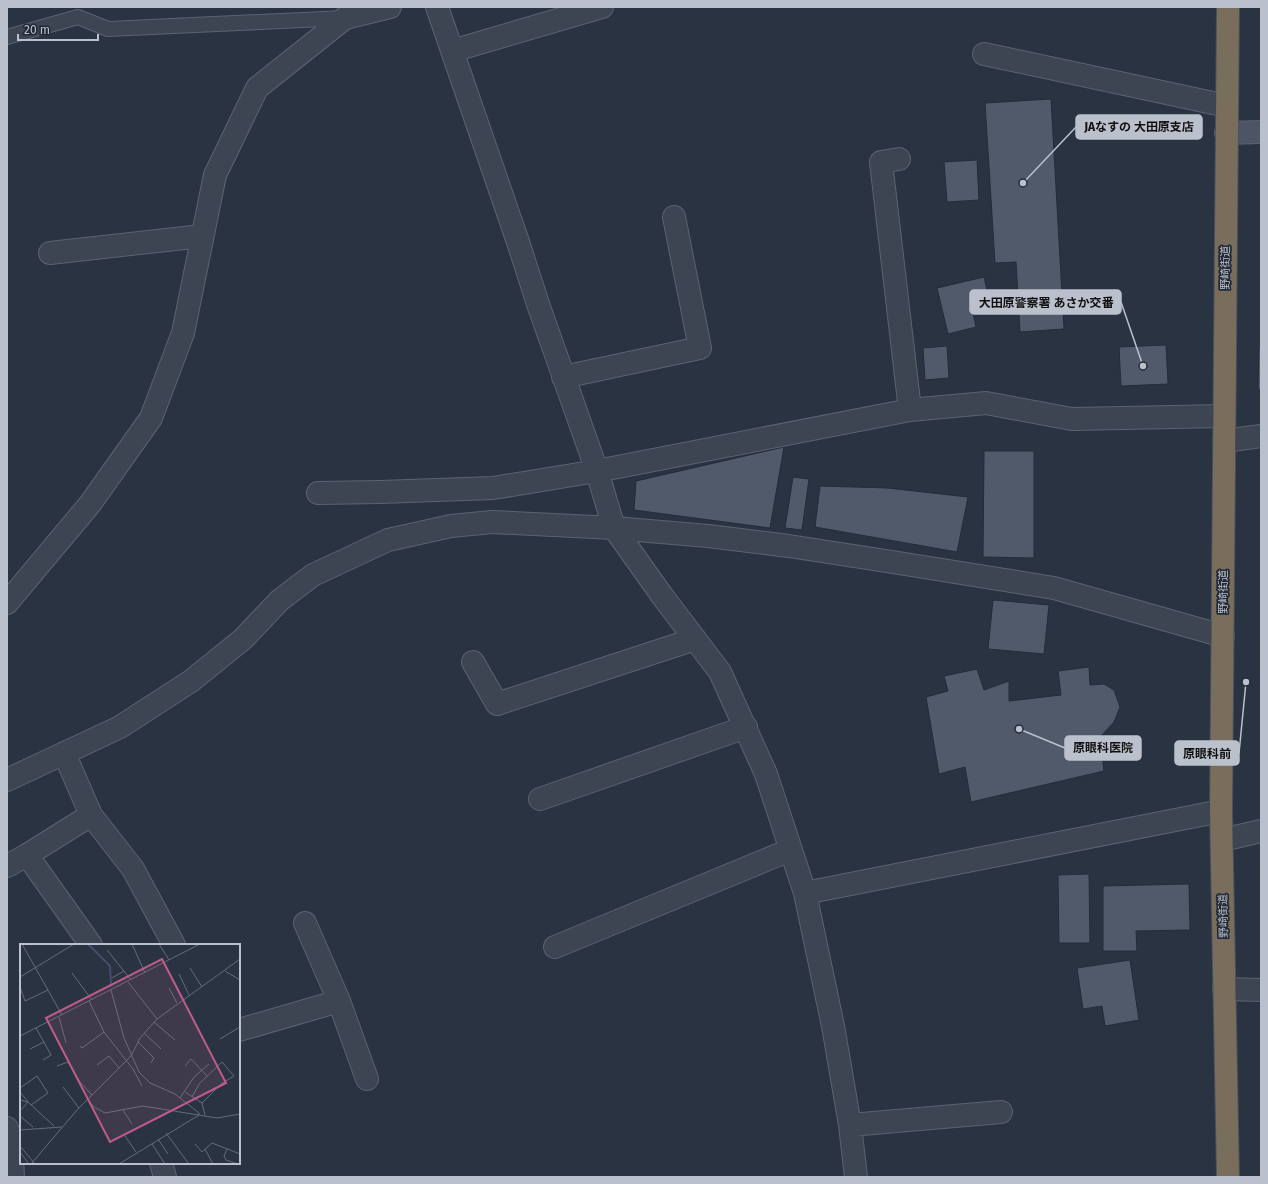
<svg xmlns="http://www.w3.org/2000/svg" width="1268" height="1184" viewBox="0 0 1268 1184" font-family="'Fira Sans','Noto Sans JP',sans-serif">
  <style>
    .building { fill: #505a6b; stroke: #242c3a }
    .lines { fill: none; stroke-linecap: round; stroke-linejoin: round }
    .lane-casing { stroke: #5c6370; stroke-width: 16 }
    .street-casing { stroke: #5c6370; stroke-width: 24 }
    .secondary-casing { stroke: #5c6370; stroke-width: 24 }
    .highway-casing { stroke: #48505d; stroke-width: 24 }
    .lane { stroke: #3e4552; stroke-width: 14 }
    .street { stroke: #3e4552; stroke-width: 22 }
    .secondary { stroke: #4c5465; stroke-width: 22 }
    .highway { stroke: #786e5b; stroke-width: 22 }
    .labels { text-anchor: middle; stroke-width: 3.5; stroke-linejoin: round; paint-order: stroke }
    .street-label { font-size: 11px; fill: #bbc1cc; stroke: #222a38 }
    .inset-river { fill: none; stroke: #414f6a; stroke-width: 2 }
    .inset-road { fill: none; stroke: #646c79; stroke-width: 1 }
    .view { fill: #bf5c88; fill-opacity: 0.15; stroke: #bf5c88; stroke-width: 2 }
    .inset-edge { fill: none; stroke: #bbc1cc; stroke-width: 2 }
    .leader { fill: none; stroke: #bbc1cc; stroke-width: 1.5 }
    .callout-dot { fill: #bbc1cc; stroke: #222a38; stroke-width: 1.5 }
    .callout { fill: #bbc1cc; stroke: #bbc1cc; stroke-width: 1.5 }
    .callout-label { font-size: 12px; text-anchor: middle; font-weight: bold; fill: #111 }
  </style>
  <rect width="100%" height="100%" fill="#2a3342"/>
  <!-- building -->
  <path class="building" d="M1051,99L1064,329L1020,332L1016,262L995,263L985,103Z
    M977,160L979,200L947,202L944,162Z
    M984,277L990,304L972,308L976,327L948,334L937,288Z
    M1166,345L1168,384L1121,386L1119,347Z
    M947,346L949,378L925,380L923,348Z
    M1259,346H1261V390H1258Z
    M784,447L770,528L634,510L636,481Z
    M984,451H1034V558L983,557Z
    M793,477L809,479L802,530L785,528Z
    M820,486L888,488L968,497L957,552L815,527Z
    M993,600L1049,605L1044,654L988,649Z
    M1089,667L1090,685L1104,684L1114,690L1120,707L1114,722L1100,737L1104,771L971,802L965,767L939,774L926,697L948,691L944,676L977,669L984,690L1009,681V701L1061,695L1058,671Z
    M1089,874L1090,943H1059L1058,875Z
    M1189,884L1190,930L1136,931L1137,951H1103V886Z
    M1130,960L1139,1020L1105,1026L1102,1006L1083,1009L1077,968Z"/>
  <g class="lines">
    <defs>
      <path id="lane" d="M7,37L78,17L108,29L345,18"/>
      <path id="street" d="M437,7L518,242L539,307L597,471L614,528L663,597L720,672L766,774L805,893L833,1026L850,1125L856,1177
        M452,51L602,7
        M984,54L1227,106
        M899,159L881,162L910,410
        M50,253L202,236
        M563,377L700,348L674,217
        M1224,441L1261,436
        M318,493L380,492L493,488L597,471L910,410L986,403L1072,419L1224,416
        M7,603L90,504L151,418L183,333L215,175L257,88L345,18L390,7
        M473,662L497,704L695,639
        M64,753L91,815L133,869L174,945
        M7,780L120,727L191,681L243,639L280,600L313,575L388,540L451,526L492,522L614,528L708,536L789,546L886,561L1054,588L1223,636
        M540,799L746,727
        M1222,840L1261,831
        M27,855L91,945
        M7,866L27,855L91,815
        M805,893L1221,811
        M555,947L790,850
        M1224,989L1261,990
        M339,1001L367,1079
        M239,1030L339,1001L305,923
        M850,1125L1001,1112
        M7,1128L11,1139L13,1177
        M161,1163L165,1177"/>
      <path id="secondary" d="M1226,133L1261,132"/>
      <path id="highway" d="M1228,1177L1221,811L1228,7"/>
    </defs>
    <!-- lane casing -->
    <use href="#lane" class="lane-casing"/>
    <!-- street casing -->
    <use href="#street" class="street-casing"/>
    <!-- secondary casing -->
    <use href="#secondary" class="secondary-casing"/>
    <!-- highway casing -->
    <use href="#highway" class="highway-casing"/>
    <!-- lane -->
    <use href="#lane" class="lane"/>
    <!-- street -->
    <use href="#street" class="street"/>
    <!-- secondary -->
    <use href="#secondary" class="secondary"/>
    <!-- highway -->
    <use href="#highway" class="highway"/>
  </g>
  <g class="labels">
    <!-- street labels -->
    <g class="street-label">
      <text transform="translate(1225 268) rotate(-90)" y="4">野崎街道</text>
      <text transform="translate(1223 592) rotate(-90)" y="4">野崎街道</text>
      <text transform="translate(1223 916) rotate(-91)" y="4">野崎街道</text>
    </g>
  </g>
  <!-- overview -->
  <g transform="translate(20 944)">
    <rect width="220" height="220" fill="#2a3342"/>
    <path class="inset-river" d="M68,0L90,22L91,42"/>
    <path class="inset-road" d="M2,0L42,71M112,0L125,29M139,0L149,16M87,6L111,36M170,24L182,43M205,27L220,36M52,29L72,56M159,30L169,51M0,33L54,0M92,34L104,27M108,38L137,75M0,43L5,57L28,46M149,44L157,59M91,46L104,94L119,128L130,139L155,150L179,169V171L99,220M69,57L84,88L113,125L122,142M39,73L46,99M134,78L155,96M16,84L31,111L23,116M124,89L141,105M0,92L180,0M200,95L220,83M118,98L134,114L131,119M60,102L62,104L84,88M10,105L24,98M77,121L89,112L99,124M37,122L48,118L60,138L72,151M165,122L171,115L187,132M43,143L59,164M0,144L17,132L28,149L11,161M0,148L8,158L0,167M165,148L182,159L185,171M172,153L179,140L202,118L214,132L201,140L182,159M160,154L174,133L189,120M0,156L8,158L34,182M68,156L74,163L85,169L123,162L197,174L220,170M103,166L112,180M0,172L13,183M0,186L42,183M146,189L169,220M105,192L116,208M138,195L148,210M132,200L145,220M175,200L182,208L192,199L220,210M0,202L15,220M185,205L193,220M207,205L204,212L206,216L218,220M0,208L9,220M11,220L57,166L111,112L120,94L137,75L220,15"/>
    <path class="view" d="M142,15L206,139L90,198L26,74Z"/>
    <rect width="220" height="220" class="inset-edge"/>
  </g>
  <!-- callouts -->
  <path class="leader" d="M1023 183L1076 127M1143 366L1121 302M1019 729L1065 748M1246 682L1239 753"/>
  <g class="callout-dot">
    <circle cx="1023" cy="183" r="4"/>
    <circle cx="1143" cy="366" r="4"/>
    <circle cx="1019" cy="729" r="4"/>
    <circle cx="1246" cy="682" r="4"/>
  </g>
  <g class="callout">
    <rect x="1076" y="115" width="126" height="24" rx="4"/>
    <rect x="970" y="290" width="151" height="24" rx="4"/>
    <rect x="1065" y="736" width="76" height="24" rx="4"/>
    <rect x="1175" y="741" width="64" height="24" rx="4"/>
  </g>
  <g class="callout-label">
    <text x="1139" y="131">JAなすの 大田原支店</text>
    <text x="1046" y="307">大田原警察署 あさか交番</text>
    <text x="1103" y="752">原眼科医院</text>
    <text x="1207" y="758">原眼科前</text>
  </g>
  <!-- border -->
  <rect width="1268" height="1184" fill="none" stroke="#bbc1cc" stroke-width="16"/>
  <!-- scale -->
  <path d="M18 34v6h80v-6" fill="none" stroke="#bbc1cc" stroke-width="2"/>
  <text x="24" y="34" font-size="12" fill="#bbc1cc" stroke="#222a38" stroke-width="3" paint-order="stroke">20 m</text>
</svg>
